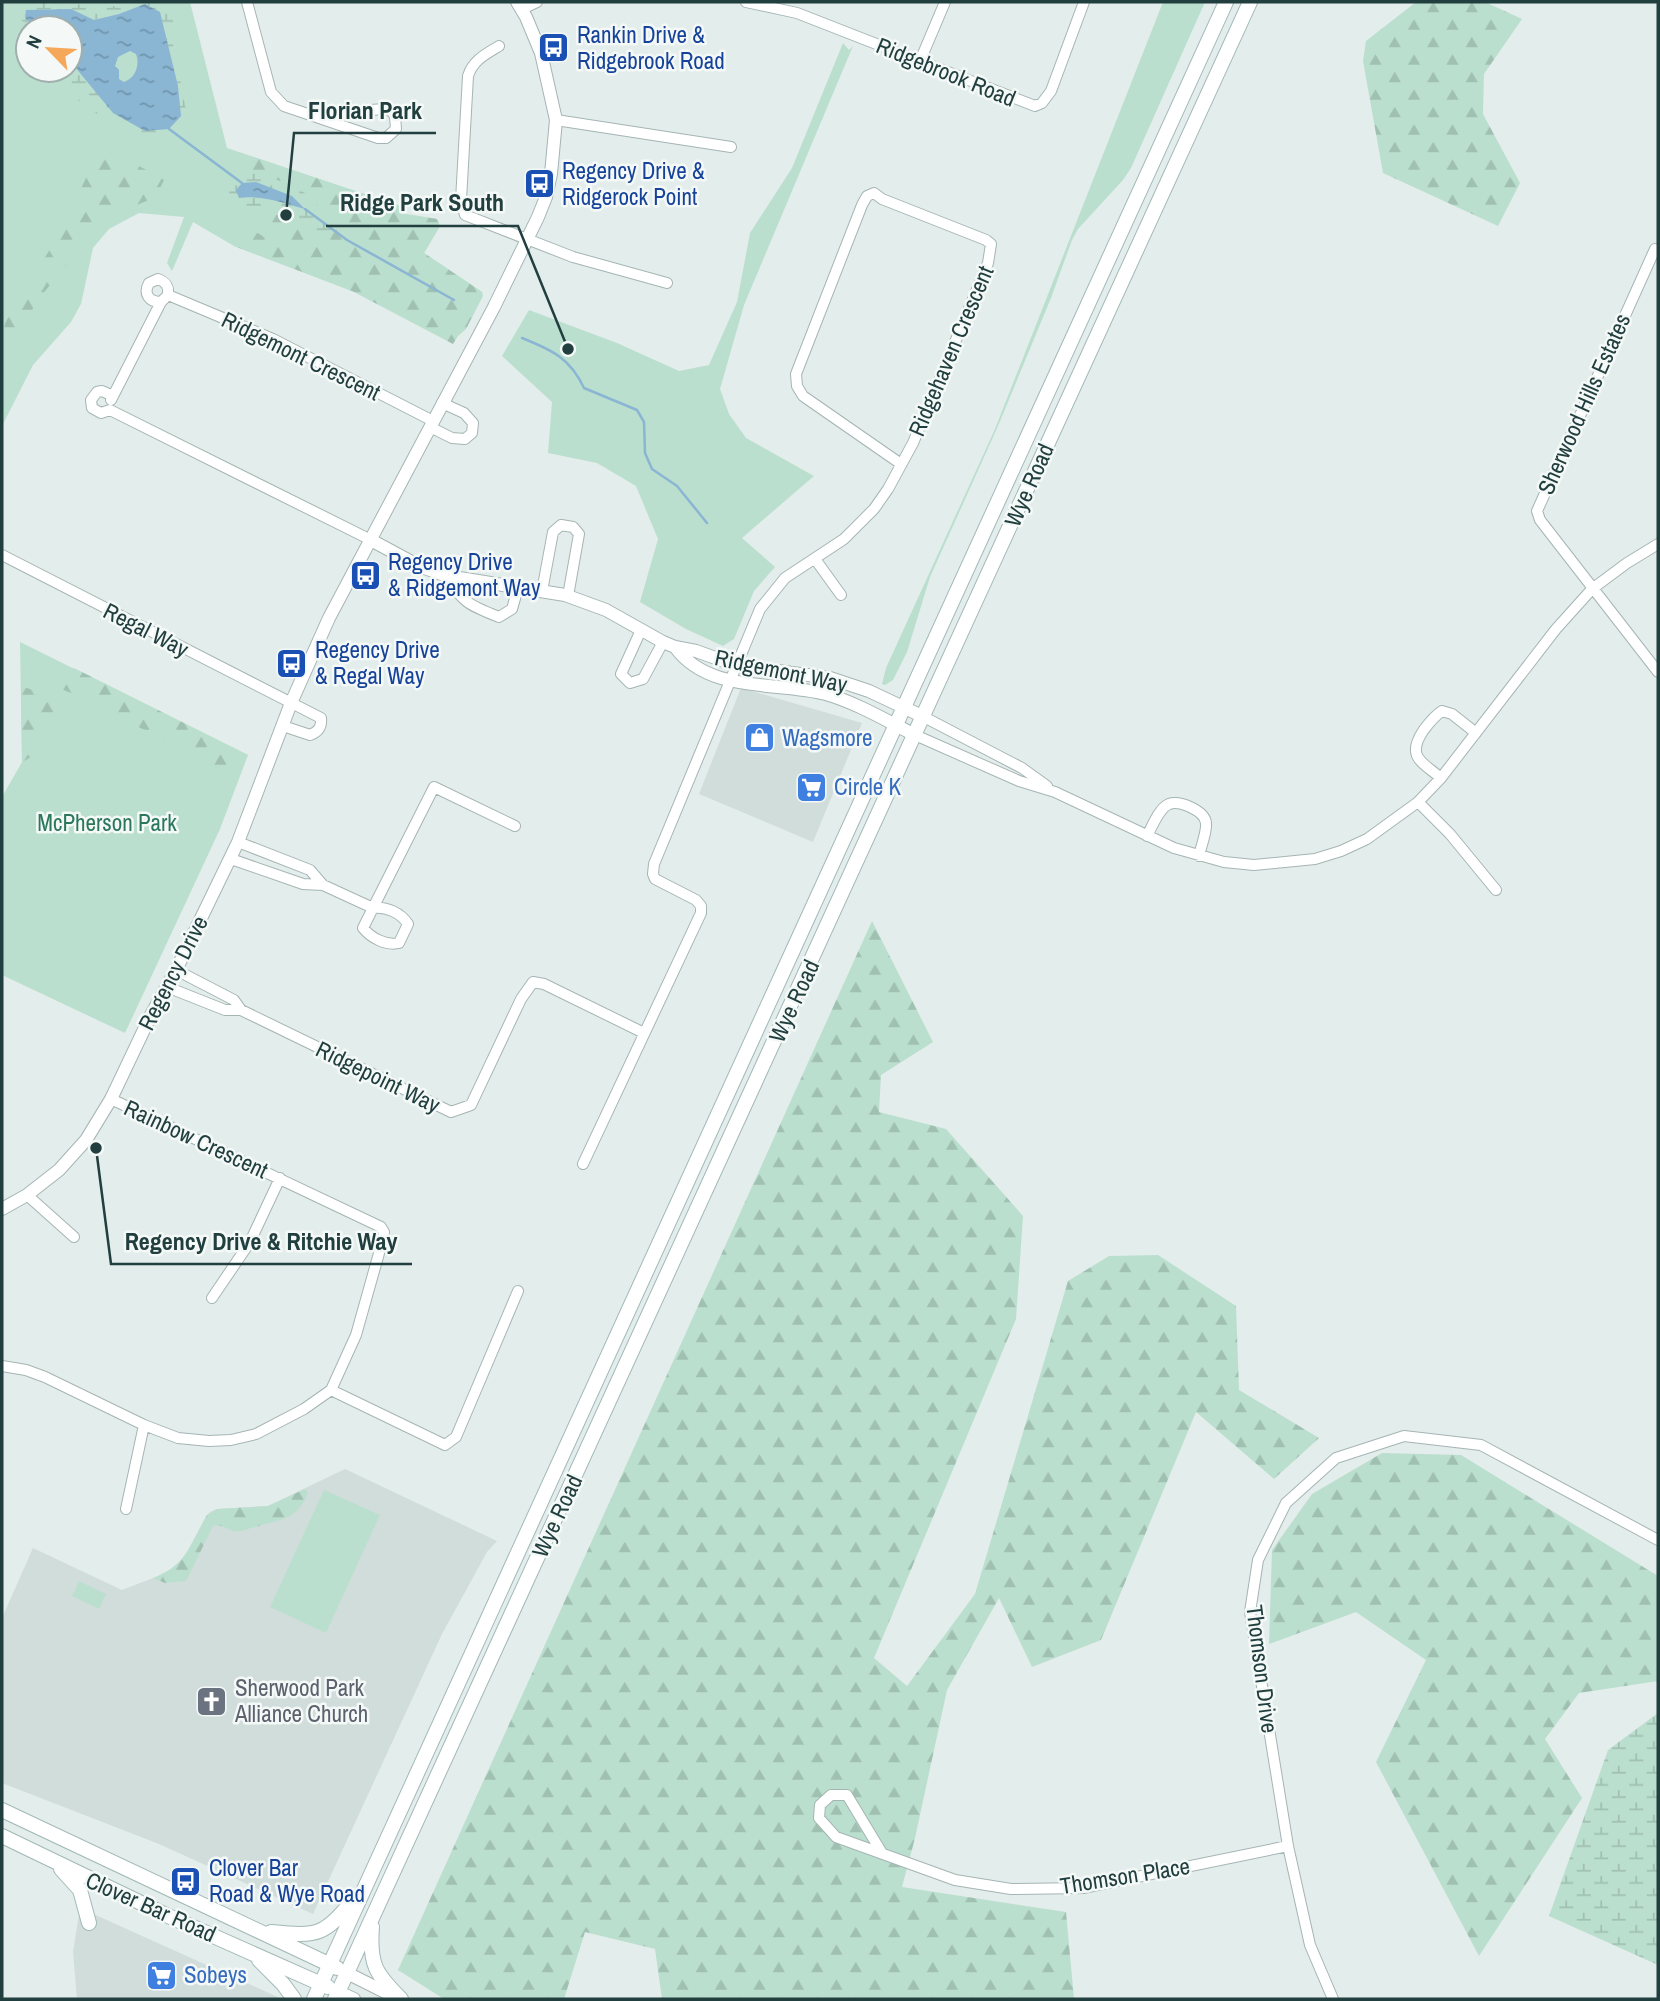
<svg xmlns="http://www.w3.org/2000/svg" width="1660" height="2001" viewBox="0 0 1660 2001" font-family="'Archivo Narrow',sans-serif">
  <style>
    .built { fill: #d1dddb }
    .green { fill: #bbdfce; fill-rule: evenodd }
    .forest { fill: url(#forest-firs) }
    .wetland { fill: url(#wetland-marsh); fill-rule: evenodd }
    .water { fill: url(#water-ripples); fill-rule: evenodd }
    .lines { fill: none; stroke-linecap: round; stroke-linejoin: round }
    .stream { stroke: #8ab5d3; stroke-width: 2.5 }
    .minor-casing { stroke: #a5b5b4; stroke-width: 12 }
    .tertiary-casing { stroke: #a5b5b4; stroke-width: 14 }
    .secondary-casing { stroke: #a1b9b7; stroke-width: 16 }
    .minor { stroke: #fff; stroke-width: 10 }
    .tertiary { stroke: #fff; stroke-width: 12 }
    .secondary { stroke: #fff; stroke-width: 14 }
    .labels { text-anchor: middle; stroke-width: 5; stroke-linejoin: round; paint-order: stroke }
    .transit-label { font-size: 23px; fill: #164399; stroke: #f4f9f8; text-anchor: start }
    .street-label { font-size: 23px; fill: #223f3f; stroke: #f4f9f8 }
    .shop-label { font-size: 23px; fill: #366cbe; stroke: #f4f9f8; text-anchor: start }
    .park-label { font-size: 23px; fill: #2b775c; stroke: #f4f9f8 }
    .worship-label { font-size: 23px; fill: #5b616d; stroke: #f4f9f8; text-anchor: start }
    .leader { fill: none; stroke: #223f3f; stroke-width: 2.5 }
    .callout-dot { fill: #223f3f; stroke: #f4f9f8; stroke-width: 2.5 }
    .callout-label { font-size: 24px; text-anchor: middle; font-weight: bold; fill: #223f3f; stroke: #f4f9f8; stroke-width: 5; stroke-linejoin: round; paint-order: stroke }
  </style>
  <defs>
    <pattern id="forest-firs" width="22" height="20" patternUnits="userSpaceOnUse" patternTransform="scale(1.75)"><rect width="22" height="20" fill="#bbdfce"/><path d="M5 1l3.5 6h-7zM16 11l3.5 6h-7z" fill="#a0c0b2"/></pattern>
    <pattern id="wetland-marsh" width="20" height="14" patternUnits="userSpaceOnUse" patternTransform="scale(1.75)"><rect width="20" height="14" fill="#bbdfce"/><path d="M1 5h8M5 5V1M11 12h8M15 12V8" fill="none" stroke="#a0c0b2"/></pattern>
    <pattern id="water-ripples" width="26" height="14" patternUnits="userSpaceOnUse" patternTransform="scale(1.75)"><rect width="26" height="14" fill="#8ab5d3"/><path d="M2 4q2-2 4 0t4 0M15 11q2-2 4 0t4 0" fill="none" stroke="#7095ad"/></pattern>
  </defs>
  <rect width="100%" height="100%" fill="#e3edeb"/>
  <!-- built -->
  <path class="built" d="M741,688L862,723L813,842L699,794Z
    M345,1469L497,1541L487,1552L442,1634L313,1914L159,1844L2,1783V1618L33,1548L122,1590L171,1571L182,1561L207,1515L210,1512L217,1509L268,1506Z
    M80,1908L280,1998L77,1999L73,1952Z"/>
  <!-- green -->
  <path class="green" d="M2,2H190L227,148L400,206L399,213L437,219L440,226L424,253L482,292L352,291L234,246L193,222L172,271L167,263L184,217L139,213L109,229L93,248L81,304L71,322L33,365L2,426ZM28,28H70V70H28Z
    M1163,2H1205L1131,168L1123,180L1078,229L1072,240L1051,298L998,426L930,577L907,652L893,680L885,685L882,684L886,668L995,429Z
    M843,43L849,50L853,46L744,305L720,389L729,414L746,438L814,476L742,538L775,567L754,591L734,639L723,646L686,629L640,602L658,539L636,486L597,463L548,453L552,402L502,356L529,310L617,343L679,371L709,365L737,302L750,233L792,168Z
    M20,642L248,755L220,829L125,1033L2,975V797L22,762Z
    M324,1490L380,1515L326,1633L270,1607Z
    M79,1581L106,1594L99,1609L72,1596Z"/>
  <!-- forest -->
  <path class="forest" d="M1416,2H1485L1522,19L1484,74L1483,114L1520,183L1498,226L1383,173L1363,61L1366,41Z
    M238,152L400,206L399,213L437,219L440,226L424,253L482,292L483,296L466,329L458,336L453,344L352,291L234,246L241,228C254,228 264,239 276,242L279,240L281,232L263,216L265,212L288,217L328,241L309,195L283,182L245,171Z
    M118,154L164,180L159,190L151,199L104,219L37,301L14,345L3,333L6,319L59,235L94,161Z
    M74,668L248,755L232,769L204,763L164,738L93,708L79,696L61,689L53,679Z
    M21,686L39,692L54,701C54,723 44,753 22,762Z
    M872,921L933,1042L881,1075L879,1112L946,1129L1023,1216L1016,1319L874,1658L907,1686L975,1594L1068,1281L1109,1256L1158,1255L1236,1306L1239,1390L1319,1438L1274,1479L1196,1412L1101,1640L1032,1667L999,1598L947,1690L915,1838L902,1887L1066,1912L1074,1999H662L655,1949L585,1932L564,1999H444L398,1970Z
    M1382,1453L1461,1455L1658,1576V1681L1579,1693L1545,1739L1582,1798L1479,1956L1376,1762L1426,1660L1356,1612L1269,1644L1272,1550L1312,1494Z
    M305,1489L308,1493C297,1521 280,1519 255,1527C249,1528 240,1533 234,1531C226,1529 222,1524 213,1526L186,1581L165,1583L153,1578C187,1565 190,1545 207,1515L217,1509L268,1506Z"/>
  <!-- wetland -->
  <path class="wetland" d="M22,2L116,6L139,2L163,4L168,9L175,25L176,59L187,115C172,160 96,118 76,98C69,91 65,79 60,70H70V61L113,113L145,131L169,129L168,48L160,12L119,14L94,20L71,9L26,10L25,18L36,28H28L18,16V6Z
    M245,171L283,182L309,195L333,224L331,236L328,241C309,226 271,203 246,207L245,214L227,202C225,190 236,178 245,171ZM277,191L292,196L304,209L279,201L249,197Z
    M1658,1713V1965L1549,1916L1608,1750Z"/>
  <!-- water -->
  <path class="water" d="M145,4L160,12L178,86L181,116L169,129L145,131L113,113L70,61V28H36L25,18L26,10L71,9L94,20L119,14ZM130,51L136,54C140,64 136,78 124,82L119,79V70L115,66L118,57Z
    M256,182L292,196L305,209C283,203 262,195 239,198L236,190L242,183Z"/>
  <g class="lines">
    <!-- stream -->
    <path class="stream" d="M169,129L242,183
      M305,209L347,240L454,300
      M522,338C552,350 570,358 584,388L637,410L644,422L645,453L652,469L677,486L707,523"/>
    <defs>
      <path id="minor" d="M247,2L271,92L284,106L378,138H386L396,129L395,116L391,111L384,109L318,114L316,116
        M746,2L797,13L1035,106L1042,103L1051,91L1084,2
        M522,9L537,2
        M499,46C486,54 473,60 468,76L461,200L465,215L573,257L667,283
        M920,61L945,2
        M556,120L731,147
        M1655,249L1537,511L1540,520L1658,672
        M168,295L273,339L433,421
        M161,302C149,302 143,294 149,283L158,279C166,282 169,286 168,295
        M111,395L102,391L97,392L91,400L92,408L101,413L110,410L369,539
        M111,400L161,302L168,295
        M430,427L452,438L465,439L472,433L473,423L464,413L442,403
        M2,555L321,718C322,727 318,732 310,735L283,726
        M815,559L841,595
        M447,576C462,603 471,606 499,617L512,609L518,588
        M542,591L553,532L561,525L573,527L579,534L568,596
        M641,630L621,674L630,683L643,679L663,642
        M924,717L1022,768L1047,786
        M915,735L1019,781L1055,792L1174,848L1224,862L1254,865L1315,859L1341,851L1367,839L1418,802L1441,778L1556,629L1592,589L1627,563L1658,544
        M1441,778C1422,762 1406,757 1423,731C1429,723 1433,717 1442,711L1452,714L1476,733
        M1418,802L1450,834L1496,890
        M1147,836C1152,827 1159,808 1169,804C1180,800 1205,811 1206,823C1207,832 1201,846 1199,856
        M238,842L310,870L323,885L373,908C386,906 401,913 408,924L399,943C386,946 371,938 363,928L373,908L434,787L515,826
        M231,859L303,884L323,885
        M176,970L234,1000L241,1010
        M167,987L225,1010H241L451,1112L471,1105L521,999L533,982L544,984L644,1033
        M583,1164L701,913V906L696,900L655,879L653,874L654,864L760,609L785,578L844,539L874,509L888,489L913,443L988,263L991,244L986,240L882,199L874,193L867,196L862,205L796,374L797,386L803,396L901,464
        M27,1195L74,1237
        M212,1298L250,1242L280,1178
        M2,1366L26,1370L45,1377L144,1425L178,1438L209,1441L231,1440L256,1434L304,1409L331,1390L356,1335L383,1239L384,1232L381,1227L111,1099
        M331,1390L445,1445L456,1437L518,1291
        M126,1509L144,1425
        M882,1853L847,1795H831L820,1805L819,1818L836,1837L955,1880L1011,1889L1083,1888L1288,1846
        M1333,1999L1310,1945L1288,1846L1250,1612L1258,1560L1286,1503L1336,1458L1404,1436L1481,1445L1658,1540"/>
      <path id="tertiary" d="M369,539L419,566L447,576L565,595L606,610L663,642L675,647L696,651L735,665L830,678L869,691L924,717
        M675,647C709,694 777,681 826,694C857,703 887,721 915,735
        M2,1209L27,1195L59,1170L86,1140L111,1099L150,1017L176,970L238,842L291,703L329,618L494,307L538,217L546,197L551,174L556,120L541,53L526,17L517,2
        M347,1973L399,1999
        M339,1992L354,1999"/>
      <path id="secondary" d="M2,1810L337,1968
        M2,1836L166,1915L328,1987
        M61,1869L80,1890L89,1923
        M372,1927C369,1965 376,1974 401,1999
        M271,1932C320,1937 324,1935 355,1898
        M259,1960L283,1984L294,1999
        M314,1999L1226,2
        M335,1999L1250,2"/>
    </defs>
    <!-- minor casing -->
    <use href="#minor" class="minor-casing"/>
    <!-- tertiary casing -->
    <use href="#tertiary" class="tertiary-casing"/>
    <!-- secondary casing -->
    <use href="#secondary" class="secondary-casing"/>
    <!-- minor -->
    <use href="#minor" class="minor"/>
    <!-- tertiary -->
    <use href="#tertiary" class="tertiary"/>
    <!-- secondary -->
    <use href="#secondary" class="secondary"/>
  </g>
  <!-- icons -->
  <defs>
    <symbol id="bus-square" viewBox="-11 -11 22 22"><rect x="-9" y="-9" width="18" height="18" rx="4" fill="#1a4fb4" stroke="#f4f9f8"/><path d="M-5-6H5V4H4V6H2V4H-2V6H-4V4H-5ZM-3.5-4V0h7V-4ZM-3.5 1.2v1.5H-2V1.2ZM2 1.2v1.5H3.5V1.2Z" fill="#fff"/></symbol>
    <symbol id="shop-square" viewBox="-11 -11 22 22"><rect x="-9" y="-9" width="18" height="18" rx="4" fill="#3f7fe0" stroke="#f4f9f8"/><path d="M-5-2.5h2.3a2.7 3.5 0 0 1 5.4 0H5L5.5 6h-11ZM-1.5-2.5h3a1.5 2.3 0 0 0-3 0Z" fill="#fff"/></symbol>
    <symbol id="supermarket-square" viewBox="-11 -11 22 22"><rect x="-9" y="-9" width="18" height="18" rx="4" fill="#3f7fe0" stroke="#f4f9f8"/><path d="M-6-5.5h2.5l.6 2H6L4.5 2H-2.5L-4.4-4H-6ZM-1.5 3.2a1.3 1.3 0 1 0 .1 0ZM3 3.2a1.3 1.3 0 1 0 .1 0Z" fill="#fff"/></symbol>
    <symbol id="church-square" viewBox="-11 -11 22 22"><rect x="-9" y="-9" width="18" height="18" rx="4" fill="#6b7280" stroke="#f4f9f8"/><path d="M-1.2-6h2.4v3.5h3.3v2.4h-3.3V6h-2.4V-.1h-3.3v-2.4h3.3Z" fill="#fff"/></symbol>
  </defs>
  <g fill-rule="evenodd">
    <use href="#bus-square" x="536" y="30" width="35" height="35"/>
    <use href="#bus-square" x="522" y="166" width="35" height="35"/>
    <use href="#bus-square" x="348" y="558" width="35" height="35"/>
    <use href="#bus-square" x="274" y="646" width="35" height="35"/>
    <use href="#shop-square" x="742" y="720" width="35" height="35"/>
    <use href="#supermarket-square" x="794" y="770" width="35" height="35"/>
    <use href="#church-square" x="194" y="1684" width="35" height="35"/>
    <use href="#bus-square" x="168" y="1864" width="35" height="35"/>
    <use href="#supermarket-square" x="144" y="1958" width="35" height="35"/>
  </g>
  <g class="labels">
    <!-- transit labels -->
    <g class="transit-label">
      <text x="577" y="43">Rankin Drive &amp;<tspan x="577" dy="26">Ridgebrook Road</tspan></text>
      <text x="562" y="179">Regency Drive &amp;<tspan x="562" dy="26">Ridgerock Point</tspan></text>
      <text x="388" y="570">Regency Drive<tspan x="388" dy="26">&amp; Ridgemont Way</tspan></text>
      <text x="315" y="658">Regency Drive<tspan x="315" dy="26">&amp; Regal Way</tspan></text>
      <text x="209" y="1876">Clover Bar<tspan x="209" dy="26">Road &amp; Wye Road</tspan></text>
    </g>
    <!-- street labels -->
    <g class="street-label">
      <text transform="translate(946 72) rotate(22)" y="8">Ridgebrook Road</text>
      <text transform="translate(951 351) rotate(-67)" y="8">Ridgehaven Crescent</text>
      <text transform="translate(301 356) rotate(26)" y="8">Ridgemont Crescent</text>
      <text transform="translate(1584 404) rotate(-66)" y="8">Sherwood Hills Estates</text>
      <text transform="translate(1029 485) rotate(-66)" y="8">Wye Road</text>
      <text transform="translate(146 630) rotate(27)" y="8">Regal Way</text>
      <text transform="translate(781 671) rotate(12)" y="8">Ridgemont Way</text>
      <text transform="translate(173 973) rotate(-63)" y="8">Regency Drive</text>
      <text transform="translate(794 1001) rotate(-65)" y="8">Wye Road</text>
      <text transform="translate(378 1077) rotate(26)" y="8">Ridgepoint Way</text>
      <text transform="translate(196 1139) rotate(25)" y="8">Rainbow Crescent</text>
      <text transform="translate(557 1516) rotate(-65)" y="8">Wye Road</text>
      <text transform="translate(1262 1669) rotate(83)" y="8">Thomson Drive</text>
      <text transform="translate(1125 1876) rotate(-9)" y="8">Thomson Place</text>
      <text transform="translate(151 1907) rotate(24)" y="8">Clover Bar Road</text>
    </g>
    <!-- shop labels -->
    <g class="shop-label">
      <text x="782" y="746">Wagsmore</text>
      <text x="834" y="795">Circle K</text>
      <text x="184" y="1983">Sobeys</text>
    </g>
    <!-- park labels -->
    <g class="park-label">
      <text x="107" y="831">McPherson Park</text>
    </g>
    <!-- worship labels -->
    <g class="worship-label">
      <text x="235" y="1696">Sherwood Park<tspan x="235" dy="26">Alliance Church</tspan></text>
    </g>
  </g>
  <!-- callouts -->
  <path class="leader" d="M286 215L294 133H436M568 349L518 226H326M96 1148L111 1264H412"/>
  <g class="callout-dot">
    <circle cx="286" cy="215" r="7"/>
    <circle cx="568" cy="349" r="7"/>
    <circle cx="96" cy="1148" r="7"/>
  </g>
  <g class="callout-label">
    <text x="365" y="119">Florian Park</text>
    <text x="422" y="211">Ridge Park South</text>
    <text x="261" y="1250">Regency Drive &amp; Ritchie Way</text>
  </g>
  <!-- border -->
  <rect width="1660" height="2001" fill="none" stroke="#223f3f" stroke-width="7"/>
  <!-- north arrow -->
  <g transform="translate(49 49) rotate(295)"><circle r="33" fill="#f4f9f8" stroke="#a0afae" stroke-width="2"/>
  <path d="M0-5L12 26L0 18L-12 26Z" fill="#f5a859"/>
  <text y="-10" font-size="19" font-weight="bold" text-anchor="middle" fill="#223f3f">N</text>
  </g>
</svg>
